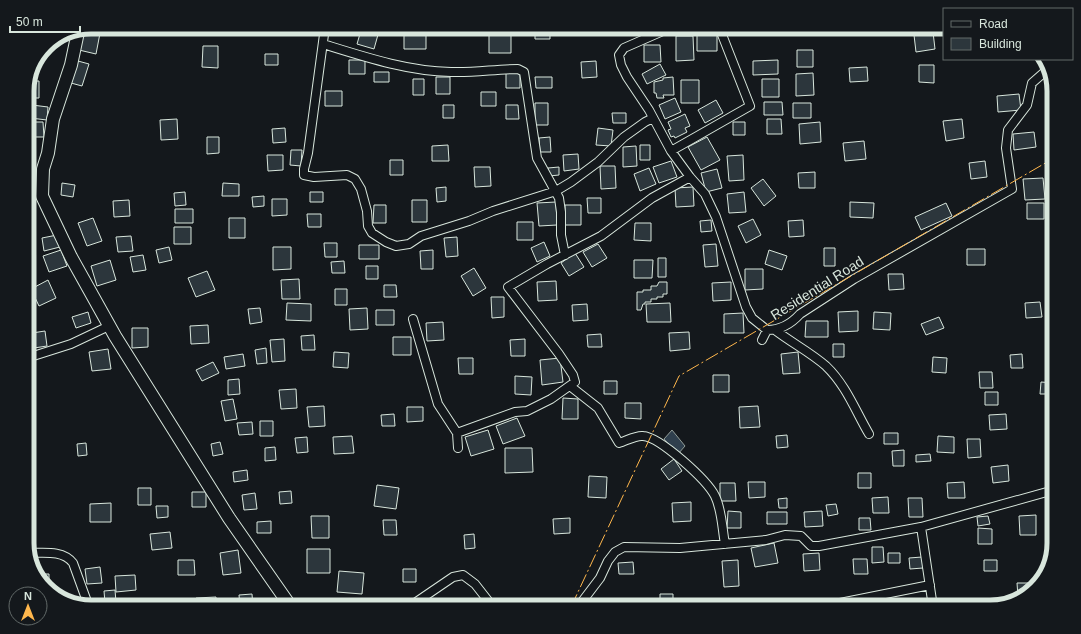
<svg xmlns="http://www.w3.org/2000/svg" width="1081" height="634" viewBox="0 0 1081 634" font-family="Arial,sans-serif">
  <style>
    .water { fill: #2f3f4d; stroke: #939e99 }
    .building { fill: #2c363c; stroke: #d8e6dc }
    .lines { fill: none; stroke-linecap: round; stroke-linejoin: round }
    .minor-casing { stroke: #d8e6dc; stroke-width: 10 }
    .secondary-casing { stroke: #d8e6dc; stroke-width: 14 }
    .minor { stroke: #14181c; stroke-width: 8 }
    .secondary { stroke: #14181c; stroke-width: 12 }
    .power { stroke: #ffb74d; stroke-width: 1; stroke-dasharray: 14 3 2 3; stroke-linecap: butt }
    .labels { text-anchor: middle; stroke-width: 3; stroke-linejoin: round; paint-order: stroke }
    .street-label { font-size: 14px; fill: #d8e6dc; stroke: #14181c }
    .rim { fill: none; stroke: #d8e6dc; stroke-width: 5 }
  </style>
  <rect width="100%" height="100%" fill="#14181c"/>
  <!-- water -->
  <path class="water" d="M672,430L685,446L678,454L664,439Z"/>
  <!-- building -->
  <path class="building" d="M91,27L101,28L96,54L79,50L83,30Z
    M362,27L379,31L374,49L357,44Z
    M535,28H550V39H535Z
    M404,29H426V49H404Z
    M697,31H717V51H697Z
    M933,32L935,49L916,52L914,35Z
    M489,34H511V53H489Z
    M676,36H693L694,60L676,61Z
    M644,45H660L661,62H644Z
    M203,46H218V68L202,67Z
    M797,50H813V67H797Z
    M265,54H278V65H265Z
    M349,60H365V74H349Z
    M778,60V74L753,75V61Z
    M78,61L89,64L82,86L71,83Z
    M596,61L597,77L582,78L581,62Z
    M660,64L666,75L647,84L642,74Z
    M919,65H934V83L919,82Z
    M867,67L868,81L850,82L849,68Z
    M374,72H389V82H374Z
    M506,73H520V88H506Z
    M813,73L814,95L796,96V74Z
    M436,77H450V94H436Z
    M535,77H552V88H536Z
    M673,77L674,95H663L664,98H657L656,93H654V82L663,80V78Z
    M413,79H424V95H413Z
    M762,79H779V97H762Z
    M681,80H699V103H681Z
    M30,81H39V98H27V87Z
    M325,91H342V106H325Z
    M481,92H496V106H481Z
    M1019,94L1021,110L998,112L997,96Z
    M675,98L681,112L665,119L659,105Z
    M716,100L723,113L705,123L698,110Z
    M764,102H782L783,115H764Z
    M535,103H548V125H535Z
    M793,103H811V118H793Z
    M32,105L48,107L47,120L30,118Z
    M443,105H454V118H443Z
    M506,105H518L519,119H506Z
    M612,113H626V123H613Z
    M685,114L690,126L685,128L687,132L675,138L674,136L671,137L668,130L671,129L668,122Z
    M177,119L178,139L161,140L160,120Z
    M767,119H781L782,134H767Z
    M962,119L964,138L946,141L943,121Z
    M27,122H43L44,137H27Z
    M733,122H745V135H733Z
    M820,122L821,142L800,144L799,124Z
    M285,128L286,142L273,143L272,129Z
    M598,128L613,130L611,146L596,145Z
    M1034,132L1036,147L1014,150L1013,134Z
    M207,137H219V153L207,154Z
    M550,137L551,152H540L539,138Z
    M707,137L720,160L701,170L688,147Z
    M864,141L866,159L845,161L843,143Z
    M448,145L449,161H432V146Z
    M640,145H650V160H640Z
    M636,146L637,166L623,167V147Z
    M291,150H302L301,166L290,165Z
    M578,154L579,169L564,171L563,155Z
    M267,155H283V170L268,171Z
    M743,155L744,180L729,181L727,156Z
    M390,160H403V175H390Z
    M671,161L677,177L659,183L653,167Z
    M985,161L987,177L971,179L969,163Z
    M600,166H615L616,188L601,189Z
    M474,167H490L491,186L475,187Z
    M559,167V175L549,176L548,168Z
    M649,168L656,184L640,191L634,174Z
    M717,169L722,188L706,192L701,173Z
    M815,172V188H799L798,173Z
    M27,173L36,174L35,184L27,183Z
    M1043,178L1045,199L1025,200L1023,179Z
    M763,179L776,196L764,206L751,188Z
    M62,183L75,185L73,197L61,195Z
    M223,183L239,184V196H222Z
    M446,187V201L437,202L436,188Z
    M693,187L694,206L676,207L675,188Z
    M185,192L186,205L175,206L174,193Z
    M310,192H323V202H310Z
    M744,192L746,212L729,213L727,194Z
    M264,196V206L253,207L252,197Z
    M587,198H601V213H588Z
    M272,199H287V215L272,216Z
    M129,200L130,216L114,217L113,201Z
    M412,200H427V222H412Z
    M556,202L557,225L539,226L537,203Z
    M850,202L874,203L873,218L850,217Z
    M946,203L952,216L921,230L915,217Z
    M1027,203H1044V219H1027Z
    M374,205H386V223H373Z
    M565,205H581V225H565Z
    M175,209H193V223H175Z
    M307,214H321V227H308Z
    M93,218L102,241L87,246L78,223Z
    M229,218H245V238H229Z
    M753,219L761,235L746,243L738,226Z
    M711,220L712,231L701,232L700,221Z
    M803,220L804,236L789,237L788,221Z
    M517,222H533V240H517Z
    M635,223H651V241L634,240Z
    M174,227H191V244H174Z
    M57,235L60,247L44,251L42,238Z
    M131,236L133,251L118,252L116,237Z
    M457,237L458,256L446,257L444,238Z
    M544,242L550,256L537,262L531,248Z
    M324,243H337V257H325Z
    M598,244L607,258L592,267L583,252Z
    M716,244L718,266L705,267L703,245Z
    M359,245H379V259H359Z
    M169,247L172,260L159,263L156,250Z
    M273,247H291V269L273,270Z
    M824,248H835V266H824Z
    M967,249H985V265H967Z
    M61,250L67,266L49,272L43,256Z
    M433,250V269H421L420,251Z
    M769,250L787,256L782,270L765,264Z
    M575,253L584,267L569,276L561,263Z
    M143,255L146,270L133,272L130,257Z
    M658,258H666V277H658Z
    M110,260L116,280L97,286L91,266Z
    M634,260H653L652,278H634Z
    M344,261L345,273H332L331,262Z
    M366,266H378V279H366Z
    M474,268L486,288L473,296L461,276Z
    M745,269H763V289L745,290Z
    M207,271L215,290L196,297L188,278Z
    M888,274H903L904,289L889,290Z
    M299,279L300,299H282L281,280Z
    M48,280L56,298L39,306L31,289Z
    M556,281L557,300L538,301L537,282Z
    M659,282H667V294H663V297H657V299H651V302H645V304H643L641,310H637V292H643V290H651V286H657Z
    M731,282V300L713,301L712,283Z
    M384,285H396L397,297H384Z
    M335,289H347V305H335Z
    M491,297H504V317L492,318Z
    M1040,302L1042,317L1026,318L1025,303Z
    M287,303L311,304V321L286,320Z
    M670,303L671,322H647L646,304Z
    M587,304L588,320L573,321L572,305Z
    M260,308L262,322L250,324L248,309Z
    M367,308L368,329L350,330L349,309Z
    M376,310H394V325H376Z
    M858,311V331L839,332L838,312Z
    M88,312L91,323L76,328L72,317Z
    M874,312L891,313L890,330L873,329Z
    M743,313L744,333H724V314Z
    M939,317L944,328L926,335L921,324Z
    M806,321H828V337H805Z
    M443,322L444,340L427,341L426,323Z
    M208,325L209,343L191,344L190,326Z
    M132,328H148V347L132,348Z
    M45,331L47,346L34,348L32,333Z
    M689,332L690,349L670,351L669,333Z
    M601,334L602,347H588L587,335Z
    M314,335L315,350H302L301,336Z
    M1054,335V356L1050,357L1046,337Z
    M393,337H411V355H393Z
    M284,339L285,361L272,362L270,340Z
    M525,339V356H511L510,340Z
    M833,344H844V357H833Z
    M266,348L267,363L257,364L255,350Z
    M108,349L111,369L92,371L89,352Z
    M334,352L349,353L348,368L333,367Z
    M798,352L800,373L783,374L781,354Z
    M243,354L245,366L226,369L224,357Z
    M1022,354L1023,368H1011L1010,355Z
    M933,357L947,358L946,373L932,372Z
    M458,358H473V374H459Z
    M560,358L563,382L542,385L540,360Z
    M213,362L219,373L202,381L196,370Z
    M979,372H992L993,388H980Z
    M713,375H729V392H713Z
    M515,376L532,377L531,395L515,394Z
    M239,379L240,394L228,395V380Z
    M604,381H617V394H604Z
    M1041,382L1054,383V394H1040Z
    M296,389L297,408L281,409L279,390Z
    M985,392H998V405H985Z
    M563,398L578,399V419H562Z
    M233,399L237,419L225,421L221,401Z
    M32,400L35,416L27,417V401Z
    M625,403H641V419L625,418Z
    M324,406L325,426L309,427L307,407Z
    M758,406L760,427L740,428L739,407Z
    M407,407H423V421L407,422Z
    M394,414L395,426H382L381,415Z
    M1006,414L1007,429L990,430L989,415Z
    M517,418L525,436L503,444L496,426Z
    M260,421H273V436H260Z
    M252,422L253,434L239,435L237,423Z
    M488,430L494,449L471,456L465,437Z
    M884,433H898V444H884Z
    M787,435L788,447L777,448L776,436Z
    M352,436L354,453L334,454L333,437Z
    M938,436L954,437V453L937,452Z
    M307,437L308,452L297,453L295,438Z
    M967,439H980L981,457L968,458Z
    M220,442L223,454L213,456L211,444Z
    M86,443L87,455L78,456L77,444Z
    M275,447L276,460L265,461V448Z
    M505,448H532L533,472L505,473Z
    M904,450V466H893L892,451Z
    M930,454L931,461L916,462V455Z
    M674,459L682,471L669,480L661,469Z
    M1008,465L1009,481L993,483L991,467Z
    M247,470L248,480L234,482L233,472Z
    M858,473H871V488H858Z
    M589,476L607,477L606,498L588,497Z
    M748,482H765V497L749,498Z
    M964,482L965,498H948L947,483Z
    M720,483H735L736,501H720Z
    M377,485L399,488L396,509L374,506Z
    M138,488H151V505H138Z
    M291,491L292,503L280,504L279,492Z
    M192,492H206V507H192Z
    M255,493L257,509L244,510L242,495Z
    M888,497L889,513H873L872,498Z
    M787,498V508H779L778,499Z
    M908,498H922L923,517H909Z
    M691,502V521L673,522L672,503Z
    M111,503V522H90V504Z
    M836,504L838,514L828,516L826,505Z
    M156,506H168V517L157,518Z
    M728,511L741,512V528H727Z
    M822,511L823,526L805,527L804,512Z
    M767,512H787V524H767Z
    M1036,515V535H1020L1019,516Z
    M311,516H329V538H312Z
    M988,516L990,524L978,526L977,517Z
    M570,518V533L554,534L553,519Z
    M859,518H870L871,530H859Z
    M383,520H396L397,535H384Z
    M271,521V533H257V522Z
    M978,528L992,529V544H978Z
    M170,532L172,548L152,550L150,534Z
    M474,534L475,548L465,549L464,535Z
    M774,543L778,563L755,567L751,548Z
    M872,547H883L884,562L872,563Z
    M307,549H330V573H307Z
    M238,550L241,573L223,575L220,553Z
    M819,553L820,570L804,571L803,554Z
    M888,553H900V563H888Z
    M922,557L923,568L910,569L909,558Z
    M853,559H867L868,574H854Z
    M178,560H194L195,575H178Z
    M738,560L739,586L724,587L722,561Z
    M984,560H997V571H984Z
    M633,562L634,574H619L618,563Z
    M100,567L102,583L87,584L85,569Z
    M403,569H416V582H403Z
    M339,571L364,573L362,594L337,592Z
    M36,574H49V589L38,579Z
    M135,575L136,590L116,592L115,576Z
    M1017,583H1032V589L1024,597H1018Z
    M115,590L116,602L105,603L104,591Z
    M252,594L253,607H240L239,595Z
    M660,594H673V606H660Z
    M216,597V607H196V598Z
    M897,600V607H882V601Z
    M264,601H279V607H264Z
    M337,603V607H320V604Z"/>
  <g class="lines">
    <defs>
      <path id="minor" d="M325,27L308,153L304,169V175L314,177L347,175L355,179L361,189L367,211L368,226L372,233L386,242L396,246L409,244L421,236L469,221L493,211L556,191L571,182L598,162L624,137L645,122L653,118
        M672,27L624,48L619,55L621,65L627,77L649,110L671,151L690,177L705,194L716,217L746,307L752,318L767,330C780,330 791,324 800,314L854,279L1012,189L1006,148L1008,130L1027,105L1032,83L1048,69
        M323,44C365,57 407,71 451,72C474,73 496,69 518,69L524,72L537,158L559,198L561,212V235L565,255
        M671,151L750,106L719,27
        M413,319L438,404L457,433L515,412L527,411L551,399L575,382L573,375L559,354L508,287L547,264L601,236L652,198L690,177
        M775,330C792,343 810,352 826,366C846,385 856,412 869,434
        M762,340L767,330
        M27,358L71,344L109,326
        M570,386L598,408L619,443C626,441 636,435 643,436C660,437 707,480 715,496C722,510 722,528 725,544
        M457,433L458,448
        M921,527L933,607
        M29,553C44,553 63,550 73,563L89,607
        M409,607L453,577L463,575L475,584L493,607
        M578,607L600,578L608,561L615,552L624,547L680,548L766,540L785,535L801,536L811,546H819L921,527L1054,490
        M820,607L930,585"/>
      <path id="secondary" d="M78,32L71,65L53,119L48,153L43,169L42,196L71,257L115,336L229,518L291,607"/>
    </defs>
    <!-- minor casing -->
    <use href="#minor" class="minor-casing"/>
    <!-- secondary casing -->
    <use href="#secondary" class="secondary-casing"/>
    <!-- minor -->
    <use href="#minor" class="minor"/>
    <!-- secondary -->
    <use href="#secondary" class="secondary"/>
    <!-- power -->
    <path class="power" d="M571,607L679,376L1054,158"/>
  </g>
  <g class="labels">
    <!-- street labels -->
    <g class="street-label">
      <text transform="translate(817 288) rotate(-32)" y="5">Residential Road</text>
    </g>
  </g>
  <!-- crop -->
  <path d="M0 0H1081V634H0ZM91 34H990A57 57 0 0 1 1047 91V543A57 57 0 0 1 990 600H91A57 57 0 0 1 34 543V91A57 57 0 0 1 91 34Z" fill="#14181c" fill-rule="evenodd"/>
  <path class="rim" d="M91 34H990A57 57 0 0 1 1047 91V543A57 57 0 0 1 990 600H91A57 57 0 0 1 34 543V91A57 57 0 0 1 91 34Z"/>
  <!-- legend -->
  <rect x="943" y="8" width="130" height="52" fill="#14181c" stroke="#626a69"/>
  <rect x="951" y="21" width="20" height="6" fill="#14181c" stroke="#626a69"/>
  <text x="979" y="28" font-size="12" fill="#d8e6dc">Road</text>
  <rect x="951" y="38" width="20" height="12" fill="#2c363c" stroke="#626a69"/>
  <text x="979" y="48" font-size="12" fill="#d8e6dc">Building</text>
  <!-- north arrow -->
  <g transform="translate(28 606)"><circle r="19" fill="#14181c" stroke="#626a69"/>
  <path d="M0-3L7 15L0 10L-7 15Z" fill="#ffb74d"/>
  <text y="-6" font-size="11" font-weight="bold" text-anchor="middle" fill="#d8e6dc">N</text>
  </g>
  <!-- scale -->
  <path d="M10 26v6h70v-6" fill="none" stroke="#d8e6dc" stroke-width="2"/>
  <text x="16" y="26" font-size="12" fill="#d8e6dc" stroke="#14181c" stroke-width="3" paint-order="stroke">50 m</text>
</svg>
